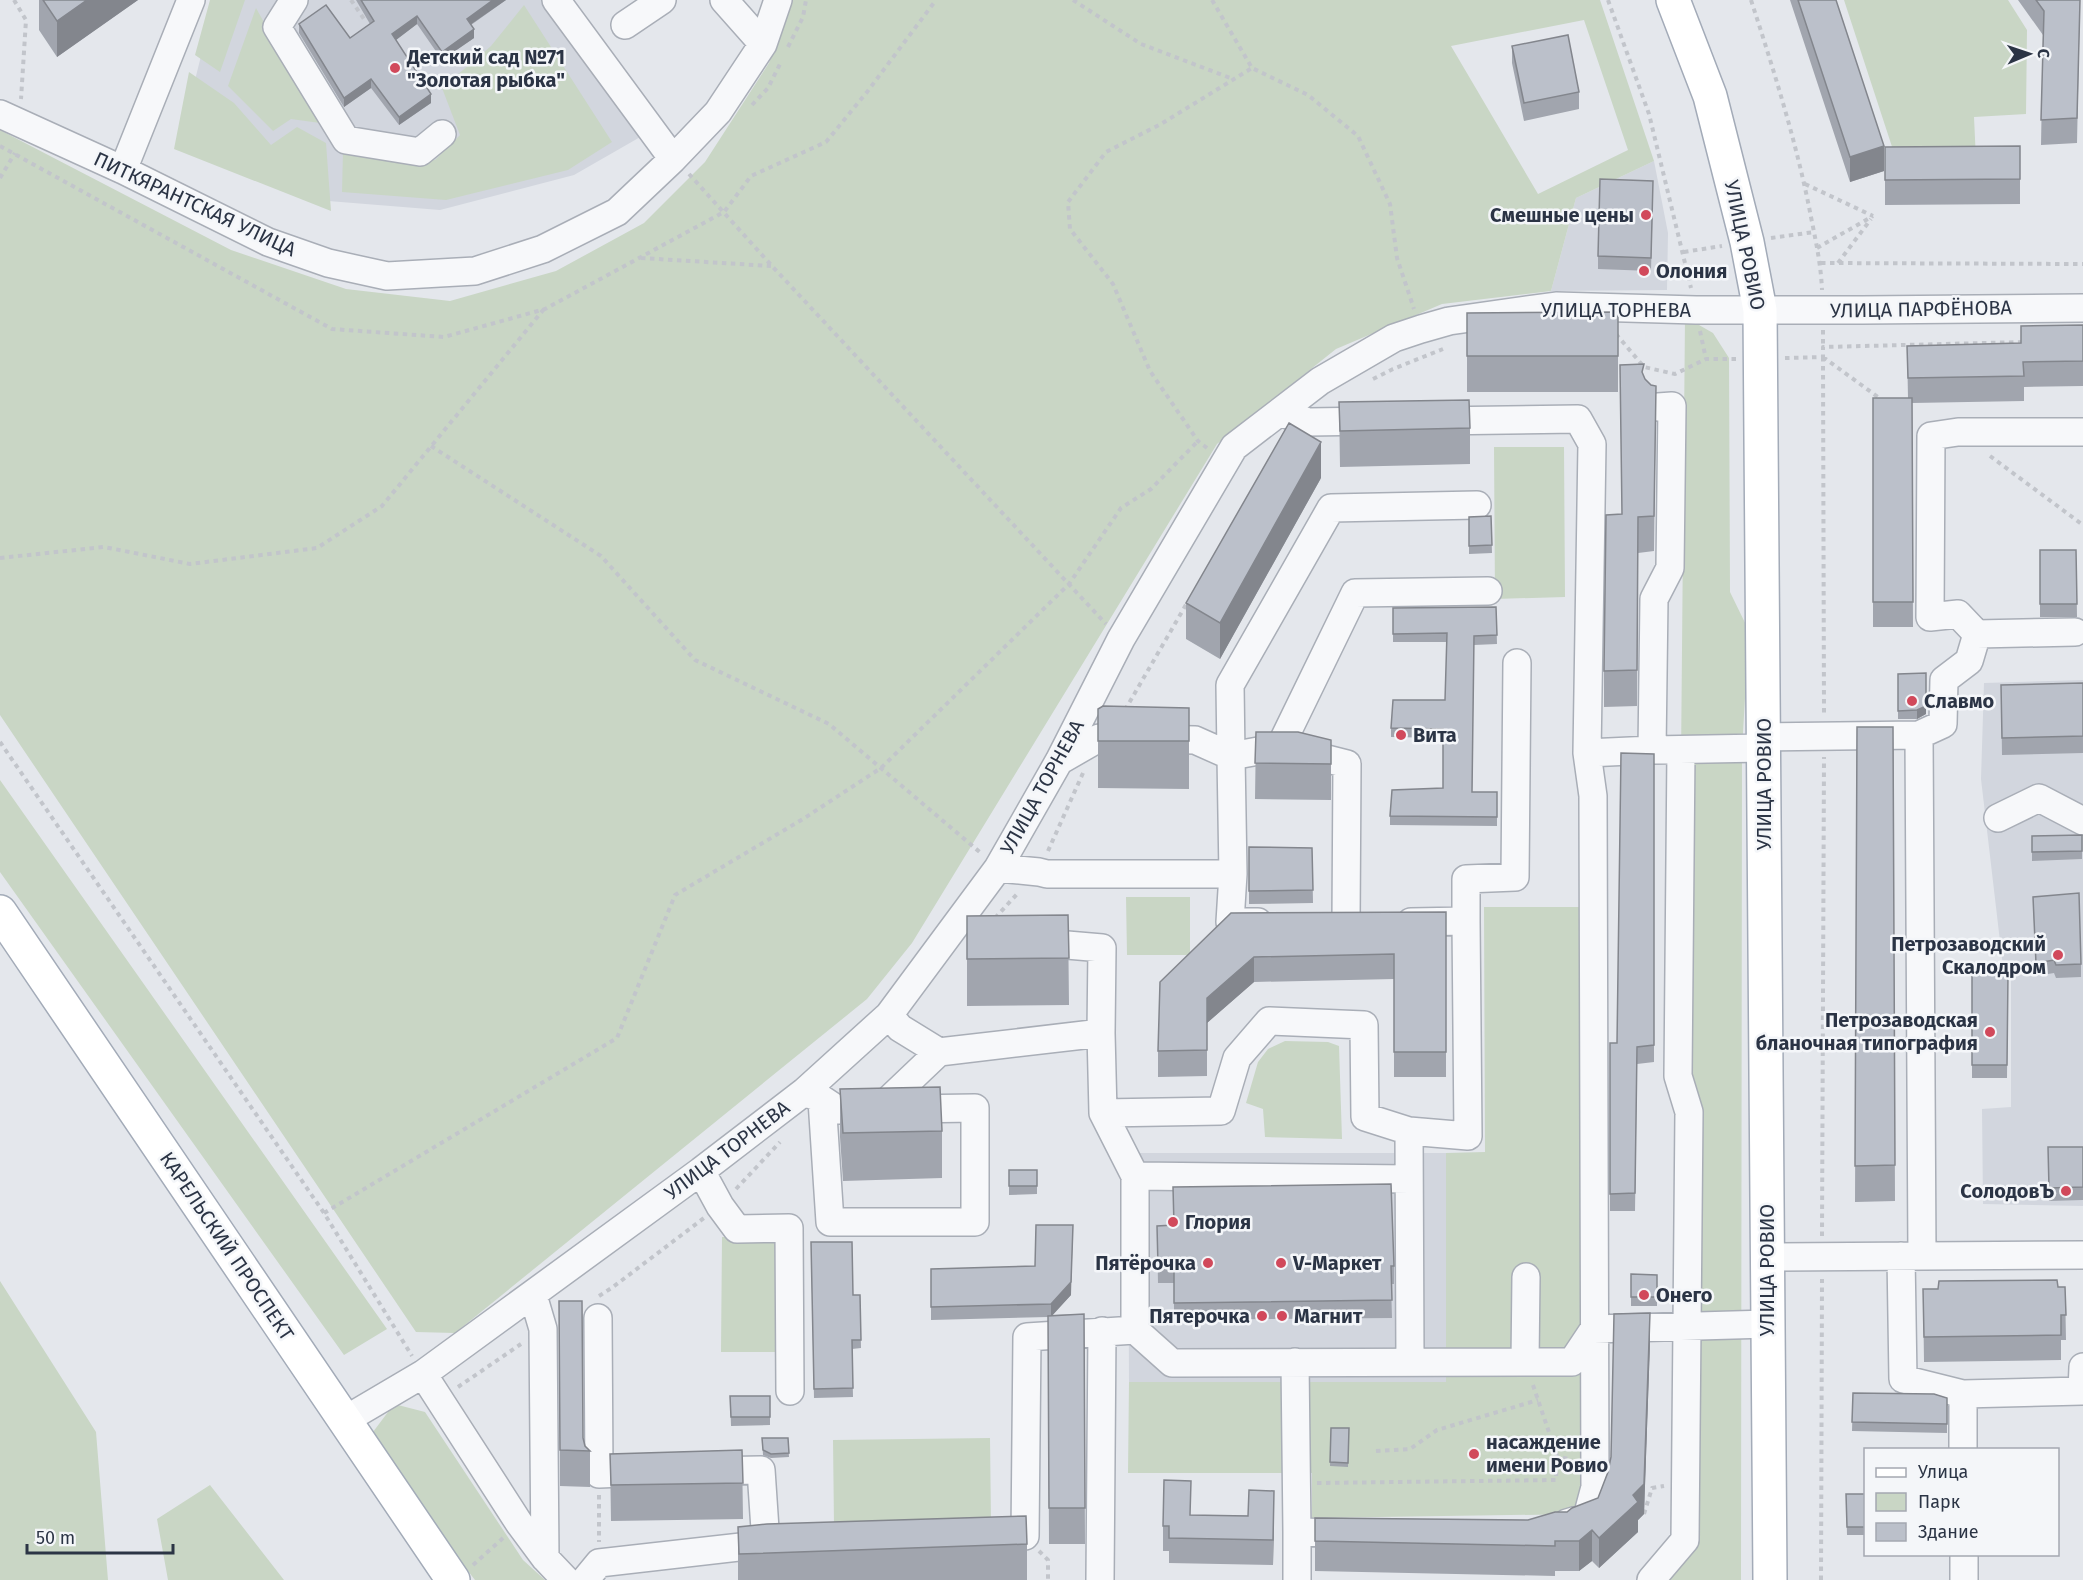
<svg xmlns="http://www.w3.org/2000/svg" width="2083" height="1580" viewBox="0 0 2083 1580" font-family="'Fira Sans',sans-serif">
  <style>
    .built { fill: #d2d6de }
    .green { fill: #c9d6c5; fill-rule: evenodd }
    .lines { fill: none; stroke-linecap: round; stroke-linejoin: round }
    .minor-casing { stroke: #a9aeb7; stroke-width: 30 }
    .major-casing { stroke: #a3abb8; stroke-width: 36 }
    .path { stroke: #c2c5cb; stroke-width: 4; stroke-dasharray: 4.5 4.5; stroke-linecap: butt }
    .minor { stroke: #f7f8fa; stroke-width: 27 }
    .major { stroke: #fff; stroke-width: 33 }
    .wall { fill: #a1a5ae }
    .shaded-wall { fill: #83868d }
    .building { fill: #bbc0ca; stroke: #83868d; stroke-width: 1.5 }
    .poi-dot { fill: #d1495b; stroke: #f4f6f9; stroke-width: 2 }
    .labels { text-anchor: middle; stroke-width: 5; stroke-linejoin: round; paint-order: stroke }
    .poi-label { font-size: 20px; font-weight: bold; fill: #2b3445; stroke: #f4f6f9; text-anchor: start }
    .street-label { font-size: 20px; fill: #2b3445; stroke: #f4f6f9 }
  </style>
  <rect width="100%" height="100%" fill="#e4e7ec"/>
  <!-- built -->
  <path class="built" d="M215,0H544L642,136L574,175L440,210L316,200L180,140Z
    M1654,161L1668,233L1667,290L1551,291L1576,198Z
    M2083,680V1206L1983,1204L1982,1109L2011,1107V981L2003,967L1981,779L1984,683Z
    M1128,1153H1446V1382H1129Z"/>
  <!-- green -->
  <path class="green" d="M210,0H245L220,72L195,55Z
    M791,0H1600L1654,161L1576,198L1551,291L1442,304L1336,349L1217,444L912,943L867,999L455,1333L416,1332L0,715V130L231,250L346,289L450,301L556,271L644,223L705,162L769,63ZM1584,20L1628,150L1538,194L1451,46Z
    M1844,0H2008L2027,30L2026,114L1974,117L1976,160L1897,162Z
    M524,5L612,142L568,170L446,200L342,192L343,151L435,160L460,135L442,88L491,46Z
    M256,8L320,123L291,119L273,131L228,86Z
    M189,72L234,103L271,145L297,127L326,143L331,211L174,149Z
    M1685,317L1713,333L1729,358L1730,592L1749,631L1742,749L1741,1580H1639L1674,1537Z
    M1494,447H1564L1565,597L1495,599Z
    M0,780L387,1329L344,1355L0,872Z
    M1126,897H1190V955H1127Z
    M1484,907H1587L1584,1514L1312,1518V1473H1128L1129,1382H1446V1153L1485,1152Z
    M1285,1041L1328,1042L1339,1046L1342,1139L1265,1137L1263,1109L1246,1103L1258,1062L1268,1049Z
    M722,1237H778V1352H721Z
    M0,1281L96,1432L108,1580H0Z
    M394,1404L425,1412L523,1560L545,1580H475L458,1558L373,1432Z
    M990,1438L991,1524L834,1526L833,1440Z
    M210,1485L284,1580H168L157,1519Z"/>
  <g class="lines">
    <defs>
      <path id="minor" d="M294,0L277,27L346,140L420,152L442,134
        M556,0L673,159
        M724,0L763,44
        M625,25L662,0
        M0,114L123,170L268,242L328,263L387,276L475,271L543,249L617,212L673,159L718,112L763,44L778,0
        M123,170L191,0
        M1658,407L1672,406L1670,568L1654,599L1652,750L1763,748
        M1280,412L1308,422L1376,421
        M1433,421L1578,419L1592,444L1587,753L1593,796L1595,1487L1587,1517L1567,1523
        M2075,632L1977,634L1958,614L1930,617L1931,436L1958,432H2083
        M1919,735L1943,724L1944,680L1969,661L1977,634
        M1763,737L1919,735L1922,1256
        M1280,747L1355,593L1488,591
        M1587,753L1652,750
        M1059,761L1099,738L1195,740L1231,756L1233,874L1230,922H1258
        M1998,818L2039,798L2083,821
        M998,868L1039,872L1047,874H1233
        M1466,921V879L1515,877L1517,663
        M1346,922L1347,764L1280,747L1231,756L1230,685L1331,508L1477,505
        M1032,942L1102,948L1101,1033
        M889,1015L900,1028L939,1052L1101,1033L1103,1113L1135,1176V1330
        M804,1092L820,1098L838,1110L975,1108V1222H830L822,1100
        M878,1110L939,1052
        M1103,1113L1221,1111L1237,1058L1269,1021L1364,1025L1365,1117L1409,1131L1468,1136L1466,921L1411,922
        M1409,1131L1410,1361
        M701,1171L720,1206L737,1229L789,1228L790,1391
        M1135,1176L1409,1179
        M1901,1256L1903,1379L1963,1394L2082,1391L2083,1367
        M1767,1257L2083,1255
        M533,1295L543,1329L545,1558
        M598,1318L599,1474L646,1472
        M1295,1362L1297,1532
        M1525,1362L1526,1277
        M423,1374L519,1523L545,1558L566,1580
        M1963,1394V1450
        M345,1420L423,1374L701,1171L804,1092L889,1015L998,868L1059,761L1121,639L1234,447L1320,381L1394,338L1421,329L1449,321L1556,306L1696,310H1862L2083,308
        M706,1471L761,1470L766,1544L784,1543
        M1009,1537L1025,1536L1027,1337L1135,1330L1172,1363L1572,1362L1594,1329L1768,1324
        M1964,1554V1580
        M585,1580L599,1563L766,1544
        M1100,1580L1102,1331
        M1297,1580V1532L1350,1533
        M1651,1580L1685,1540L1689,1112L1678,1076L1681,750"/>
      <path id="major" d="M1673,0L1710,96L1747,242L1760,310L1770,1580
        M0,912L453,1580"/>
    </defs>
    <!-- minor casing -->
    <use href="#minor" class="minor-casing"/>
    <!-- major casing -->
    <use href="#major" class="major-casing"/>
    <!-- path -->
    <path class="path" d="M14,0L26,20L21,99
      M351,0L364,19
      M1073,0L1141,44L1233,79
      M1212,0L1252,68L1308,95L1358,136L1390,204L1397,258L1414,309
      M1608,0L1649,114L1691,288
      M1751,0C1774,71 1797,144 1811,217C1816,242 1821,265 1822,290
      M788,47L803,17L806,0
      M752,105L768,88L781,62
      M0,146L332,329L444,337L545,309L724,212L751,176L826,142L867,92L936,0
      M689,174L772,266L1106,624
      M0,178L15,153
      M1805,184L1873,216
      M1771,238L1814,232
      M1817,248L1873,216
      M1684,252L1722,246
      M641,258L771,266
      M1821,263L2083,264
      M1838,263L1871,219
      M1823,330V347
      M1700,331L1706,359
      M1616,334L1644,367L1675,374L1706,359H1736
      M1823,357L1824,714
      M1823,357L1882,400
      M1785,358L1823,357V347L2025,342
      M1373,379L1393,369L1443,349
      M431,446L601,556L695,660L829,724L982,854
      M1207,448L1198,441L1150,371L1113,284L1070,229L1068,202L1106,152L1161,124L1252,68
      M1990,456L2083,525
      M0,558L104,547L190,564L317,548L382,506L544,309
      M1125,710L1187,603
      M0,742L324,1213L412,1356
      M1048,851L1083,773
      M995,918L1018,893
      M736,1189L780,1142
      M324,1213L617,1038L675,895L803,819L881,768L1069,584L1121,508L1151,489L1198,441
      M1822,1236L1824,757
      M599,1296L613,1287L704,1218
      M1533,1385L1557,1456L1572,1460
      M458,1387L521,1344
      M1376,1451L1410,1449L1437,1430L1538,1400
      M1317,1483L1556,1480L1557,1456
      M599,1495V1542
      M1644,1514L1652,1488L1664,1486
      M1039,1551L1048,1560V1580
      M473,1565L503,1538
      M1821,1580L1822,1279"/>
    <!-- minor -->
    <use href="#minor" class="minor"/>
    <!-- major -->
    <use href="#major" class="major"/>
  </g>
  <!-- wall -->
  <path class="wall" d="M39,0H138L57,57L39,30Z
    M356,0H506L471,25L474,38L442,60L417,24L396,40L431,103L399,125L371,88L344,107L299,33V24L350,38L370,24Z
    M1790,0H1836L1884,171L1850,182Z
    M2018,0H2080L2077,143L2041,145L2043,35Z
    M1512,46L1579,92V109L1524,121L1512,63Z
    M2020,146V204L1885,205V147Z
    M1653,194L1651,271L1598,269V256Z
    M1618,312V392H1467V313Z
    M2083,325V386L2024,387V401L1912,403L1913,627H1873V398H1908L1907,346L2021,343Z
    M1620,365L1644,377L1645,379L1651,385L1656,386L1654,551L1638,553L1637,706L1604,707V671L1622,514Z
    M1339,402L1470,428V464L1340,467Z
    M1321,478L1220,659L1186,639V603Z
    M1491,516L1492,553L1469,554V517Z
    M2040,550H2076L2077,617H2040Z
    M1496,607L1497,644L1474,645L1472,792H1497V826L1390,825V816L1443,788V738L1391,737V728L1445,700L1447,642H1393V608Z
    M1898,674L1926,714L1917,719H1898Z
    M2083,683V753L2002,755L2001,685Z
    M1189,708V789L1098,788V709Z
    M1857,727H1893L1895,1201L1855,1202Z
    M1256,732L1331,740V800L1255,799Z
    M1654,754V1062L1637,1064L1635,1211H1610V1043H1617Z
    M2082,835V859L2032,861V836Z
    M1249,847L1312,848L1313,903L1249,904Z
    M2033,897L2081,964V977L2056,978L2054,973L2036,976Z
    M1446,912V1077H1394V979L1254,982L1207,1023V1076L1158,1077V1051L1231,913Z
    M1068,915L1069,1005L967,1006V916Z
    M1972,974H2008L2007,1078H1972Z
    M840,1089L942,1131V1178L843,1181L840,1137Z
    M2048,1147H2083V1200L2049,1201Z
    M1009,1170H1037V1194L1009,1195Z
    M1157,1226L1394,1266V1284H1391L1392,1318L1174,1320V1283H1158Z
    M811,1242L853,1295H860L861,1348L852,1349L853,1397L814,1398Z
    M931,1269L1071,1295L1052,1315L1084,1314L1085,1544H1049L1048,1317L931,1320Z
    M1631,1274L1657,1275V1306H1631Z
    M2065,1287L2066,1340H2061V1360L1924,1362L1923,1289Z
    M559,1301L583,1438L585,1446L590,1451V1487L560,1486Z
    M1650,1343L1644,1514L1638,1520V1532L1599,1568L1592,1561L1579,1571H1555V1576L1315,1571V1518L1528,1520L1567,1512L1598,1498L1608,1472Z
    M1853,1393L1947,1398V1433L1852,1431Z
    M730,1396H770V1425L731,1426Z
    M1331,1428H1349L1348,1467L1330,1466Z
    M762,1438H788L789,1457L771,1458L763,1455Z
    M742,1450L743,1519L611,1521L610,1454Z
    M1846,1494H1866V1535H1847Z
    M1190,1515L1274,1516L1273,1565L1169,1563V1551H1163V1526Z
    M738,1527L1027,1544V1580H738Z"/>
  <!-- shaded-wall -->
  <path class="shaded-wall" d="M87,0H138L57,57V21Z
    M493,0H506L467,27V19Z
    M417,16V24L392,43V34Z
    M474,29V38L442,60V52Z
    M371,79V88L344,107V98Z
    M431,94V103L399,125V117Z
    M1884,146V171L1850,182V157Z
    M1321,442V478L1220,659V623Z
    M1926,706V714L1917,719V710Z
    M1254,957V982L1207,1023V1076V998Z
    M1073,1225L1071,1295L1051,1317V1304Z
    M1650,1313V1343L1644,1514L1638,1520V1532L1599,1568V1538L1633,1495Z
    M1274,1491V1516L1273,1565V1540Z
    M1592,1530V1561L1579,1571V1541Z"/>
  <!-- building -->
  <path class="building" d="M43,0H87L57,21Z
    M361,0H493L467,19L474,29L442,52L417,16L392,34L431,94L399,117L371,79L344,98L299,24L326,5L350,38L374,21Z
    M1798,0H1836L1884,146L1850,157Z
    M2036,0H2080L2077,118L2041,120L2044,11Z
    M1568,35L1579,92L1524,103L1512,46Z
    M2020,146V179L1885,180V147Z
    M1600,179L1653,181L1651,258L1598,256Z
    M1618,312V356H1467V313Z
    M2083,325V361L2023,362L2024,376L1908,378L1907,346L2021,343V326Z
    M1644,364L1642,372L1645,379L1651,385L1656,386L1654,516L1638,517L1637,670L1604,671L1606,515L1622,514L1620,365Z
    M1873,398H1912L1913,602H1873Z
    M1469,400L1470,428L1340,431L1339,402Z
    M1289,423L1321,442L1220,623L1186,603Z
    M1491,516L1492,545L1469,546V517Z
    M2040,550H2076L2077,604H2040Z
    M1496,607L1497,635L1474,636L1472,792H1497V817L1390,816L1392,790L1443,788V729L1391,728L1393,700H1445L1447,633L1393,634V608Z
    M1926,673V706L1917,710L1898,711V674Z
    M2083,683V736L2002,738L2001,685Z
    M1103,706L1189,708V741H1098V709Z
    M1857,727H1893L1895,1165L1855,1166Z
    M1256,732H1298L1331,740V764L1255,763Z
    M1621,753L1654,754V1045L1637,1047L1635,1193L1610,1194V1043H1617Z
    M2082,835V851L2032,852V836Z
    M1249,847L1312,848L1313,890L1249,891Z
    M2079,893L2081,964L2056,965L2054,960L2036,963L2033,897Z
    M1446,912V1052H1394V954L1254,957L1207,998V1050L1158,1051L1160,982L1231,913Z
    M1068,915L1069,958L967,959V916Z
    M1972,974H2008L2007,1065H1972Z
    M940,1087L942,1131L843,1133L840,1089Z
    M2048,1147H2083V1187L2049,1188Z
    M1009,1170H1037V1186H1009Z
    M1391,1184L1394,1266H1391L1392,1300L1174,1303V1266H1158L1157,1226L1174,1225L1173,1187Z
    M1036,1225H1073L1071,1282L1051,1304L931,1307V1269L1035,1266Z
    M811,1242H852L853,1295H860L861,1340H852L853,1388L814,1389Z
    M1631,1274L1657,1275V1297H1631Z
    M2057,1280L2058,1287H2065L2066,1315H2061V1335L1924,1337L1923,1289H1938L1939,1281Z
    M559,1301H582L583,1438L585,1446L590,1451L560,1450Z
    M1650,1313L1644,1484L1633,1495L1638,1502L1599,1538L1592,1530L1579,1541H1555V1546L1315,1541V1518L1528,1520L1555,1512H1567L1572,1508L1598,1498L1608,1472L1611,1457L1614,1314Z
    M1084,1314L1085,1508H1049L1048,1316Z
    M1853,1393L1934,1394L1947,1398V1424L1852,1422Z
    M730,1396H770V1417H731Z
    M1331,1428H1349L1348,1463L1330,1462Z
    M762,1438H788L789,1453L771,1454L763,1450Z
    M742,1450L743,1483L611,1485L610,1454Z
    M1164,1480L1191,1481L1190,1515L1248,1516L1249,1490L1274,1491L1273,1540L1169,1538V1526H1163Z
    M1846,1494H1866V1527H1847Z
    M1026,1516L1027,1544L739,1554L738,1527L767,1524Z"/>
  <!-- markers -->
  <g class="poi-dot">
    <circle cx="395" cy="68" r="6"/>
    <circle cx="1646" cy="215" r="6"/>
    <circle cx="1644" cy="271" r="6"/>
    <circle cx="1912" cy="701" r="6"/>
    <circle cx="1401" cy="735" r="6"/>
    <circle cx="2058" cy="955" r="6"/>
    <circle cx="1990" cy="1032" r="6"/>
    <circle cx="2066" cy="1191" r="6"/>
    <circle cx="1173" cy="1222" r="6"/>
    <circle cx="1208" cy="1263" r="6"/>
    <circle cx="1281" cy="1263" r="6"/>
    <circle cx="1644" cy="1295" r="6"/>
    <circle cx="1262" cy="1316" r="6"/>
    <circle cx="1282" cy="1316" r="6"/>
    <circle cx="1474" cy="1454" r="6"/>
  </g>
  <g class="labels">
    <!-- poi labels -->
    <g class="poi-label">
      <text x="407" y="64">Детский сад №71<tspan x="407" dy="23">"Золотая рыбка"</tspan></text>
      <text x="1634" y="222" text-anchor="end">Смешные цены</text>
      <text x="1656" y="278">Олония</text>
      <text x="1924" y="708">Славмо</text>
      <text x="1413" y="742">Вита</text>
      <text x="2046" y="951" text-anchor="end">Петрозаводский<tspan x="2046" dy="23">Скалодром</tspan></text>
      <text x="1978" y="1027" text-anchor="end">Петрозаводская<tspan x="1978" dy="23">бланочная типография</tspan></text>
      <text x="2054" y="1198" text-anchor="end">СолодовЪ</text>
      <text x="1185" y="1229">Глория</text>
      <text x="1196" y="1270" text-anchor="end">Пятёрочка</text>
      <text x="1293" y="1270">V-Маркет</text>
      <text x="1656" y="1302">Онего</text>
      <text x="1250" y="1323" text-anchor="end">Пятерочка</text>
      <text x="1294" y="1323">Магнит</text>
      <text x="1486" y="1449">насаждение<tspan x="1486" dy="23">имени Ровио</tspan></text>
    </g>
    <!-- street labels -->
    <g class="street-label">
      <text transform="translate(195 204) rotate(25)" y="7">ПИТКЯРАНТСКАЯ УЛИЦА</text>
      <text transform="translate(1745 245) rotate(78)" y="7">УЛИЦА РОВИО</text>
      <text transform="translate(1921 309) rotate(-1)" y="7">УЛИЦА ПАРФЁНОВА</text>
      <text x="1616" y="317">УЛИЦА ТОРНЕВА</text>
      <text transform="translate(1764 784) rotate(-90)" y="7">УЛИЦА РОВИО</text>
      <text transform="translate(1042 787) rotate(-61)" y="7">УЛИЦА ТОРНЕВА</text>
      <text transform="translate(727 1150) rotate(-37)" y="7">УЛИЦА ТОРНЕВА</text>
      <text transform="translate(227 1246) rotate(56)" y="7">КАРЕЛЬСКИЙ ПРОСПЕКТ</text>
      <text transform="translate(1767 1270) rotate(-90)" y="7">УЛИЦА РОВИО</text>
    </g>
  </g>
  <!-- legend -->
  <rect x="1864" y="1448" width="195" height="108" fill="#f4f6f9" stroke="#a4a8b1" stroke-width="1.5"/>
  <rect x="1876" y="1468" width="30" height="9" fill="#ffffff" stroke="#a4a8b1" stroke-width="1.5"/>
  <text x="1918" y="1478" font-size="18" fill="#2b3445">Улица</text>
  <rect x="1876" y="1493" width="30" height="18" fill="#c9d6c5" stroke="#a4a8b1" stroke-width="1.5"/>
  <text x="1918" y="1508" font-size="18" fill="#2b3445">Парк</text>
  <rect x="1876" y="1523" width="30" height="18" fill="#bbc0ca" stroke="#a4a8b1" stroke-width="1.5"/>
  <text x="1918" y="1538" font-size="18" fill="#2b3445">Здание</text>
  <!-- north arrow -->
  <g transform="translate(2029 54) rotate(88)" stroke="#f4f6f9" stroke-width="4.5" paint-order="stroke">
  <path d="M0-4.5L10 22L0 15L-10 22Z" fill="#2b3445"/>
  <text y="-9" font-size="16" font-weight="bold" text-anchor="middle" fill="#2b3445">С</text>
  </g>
  <!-- scale -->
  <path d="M27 1544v9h146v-9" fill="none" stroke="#2b3445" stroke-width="3"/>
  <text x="36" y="1544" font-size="18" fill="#2b3445" stroke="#f4f6f9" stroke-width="4.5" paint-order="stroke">50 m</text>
</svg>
